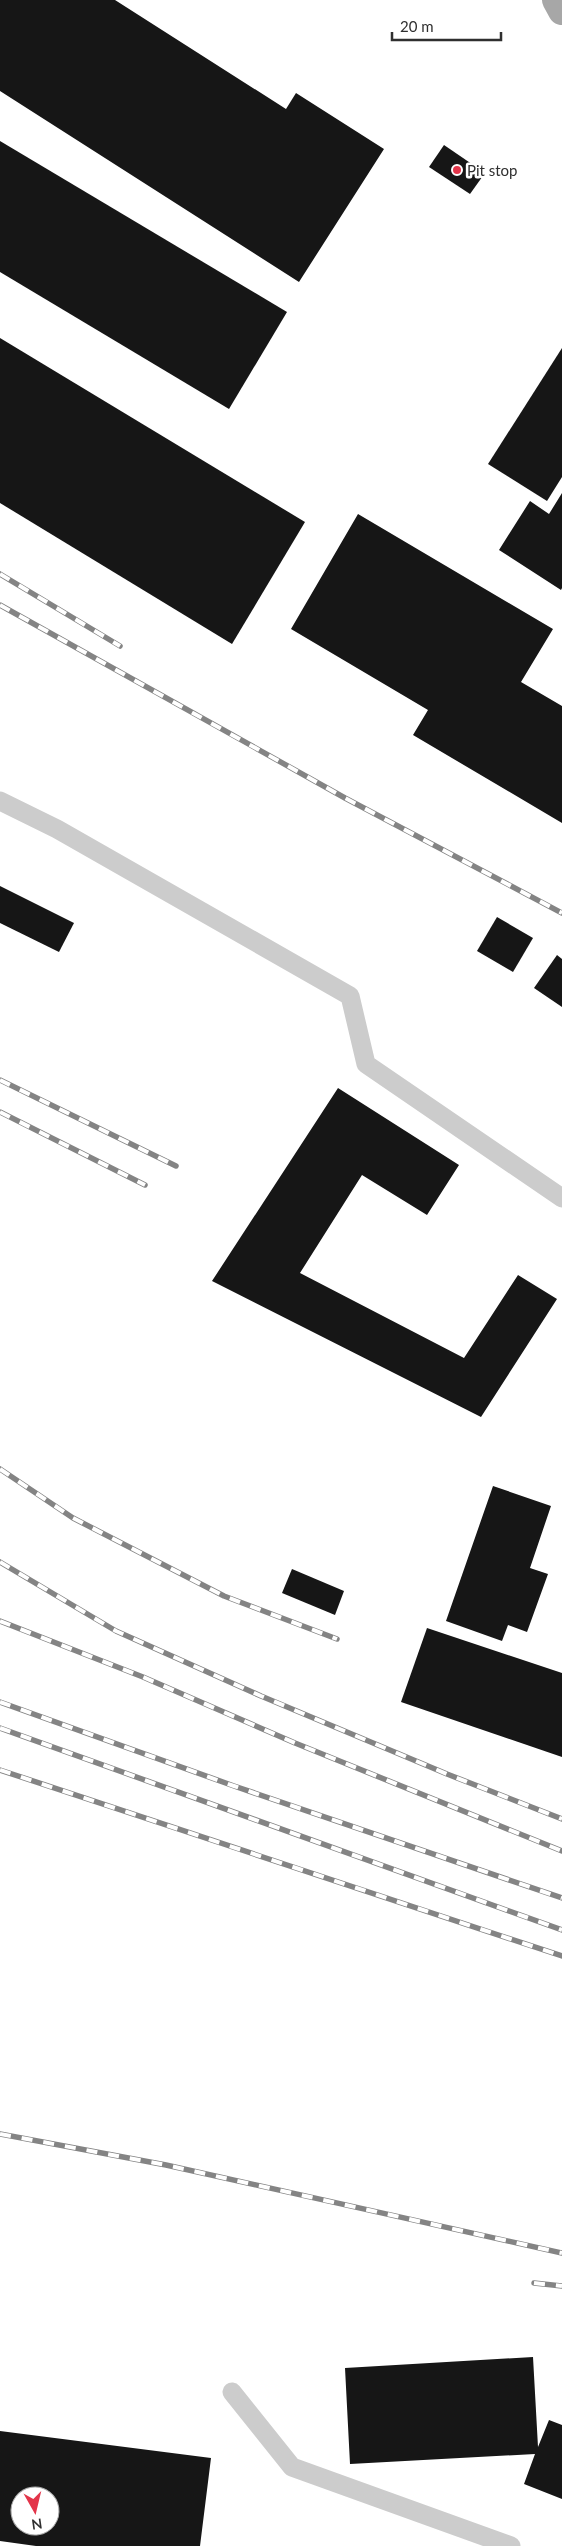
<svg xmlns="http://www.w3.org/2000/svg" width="562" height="2546" font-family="Lato,sans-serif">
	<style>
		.building { fill: #161616; fill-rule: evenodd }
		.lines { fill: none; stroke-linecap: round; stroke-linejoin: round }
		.service { stroke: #ccc; stroke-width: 19 }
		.primary { stroke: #a7a7a7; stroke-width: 28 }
		.rail-casing { stroke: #848484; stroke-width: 5.5 }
		.rail { stroke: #fff; stroke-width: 4; stroke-dasharray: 11; stroke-linecap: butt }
		.poi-dot { fill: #e3354a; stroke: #fff; stroke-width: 2 }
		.labels { text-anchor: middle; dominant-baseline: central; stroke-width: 5; stroke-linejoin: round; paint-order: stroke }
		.poi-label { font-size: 15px; fill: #2f2f2f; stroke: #fff; text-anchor: start }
	</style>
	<rect width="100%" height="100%" fill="#fff"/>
	<g class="building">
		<polygon points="0,0 115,0 286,109 296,93 384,149 299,282 0,91"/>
		<polygon points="0,141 287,312 229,409 0,272"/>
		<polygon points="444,145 485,173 470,194 429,167"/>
		<polygon points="0,338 305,522 232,644 0,503"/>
		<polygon points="562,348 562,477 547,501 488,464"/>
		<polygon points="562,493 562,588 561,590 499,550 530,501 549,514"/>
		<polygon points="358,514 553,629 521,682 562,706 562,823 413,735 428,710 291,629"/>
		<polygon points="0,886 74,923 59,952 0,923"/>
		<polygon points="497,917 533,938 513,972 477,951"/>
		<polygon points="557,955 562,959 562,1007 534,988"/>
		<polygon points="338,1088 459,1165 427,1215 362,1175 300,1273 464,1358 518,1275 557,1299 481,1417 212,1281"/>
		<polygon points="493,1486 551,1506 530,1568 548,1574 527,1632 508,1625 502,1641 446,1621"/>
		<polygon points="292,1569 344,1591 335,1615 282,1593"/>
		<polygon points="427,1628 562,1673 562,1757 401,1702"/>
		<polygon points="533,2357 538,2447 549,2420 562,2425 562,2499 524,2484 535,2454 350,2464 345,2368"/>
		<path d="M0 2431 211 2458 200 2546H36L0 2541ZM20 2496H50V2526H20Z"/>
	</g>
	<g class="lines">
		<g class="service">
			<polyline points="0,801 57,829 350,996 366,1064 562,1198"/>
			<polyline points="232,2392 292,2467 511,2546"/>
		</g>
		<polyline class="primary" points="556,0 562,11"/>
		<g class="rail-casing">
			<g id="rail">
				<polyline points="0,574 120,646"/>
				<polyline points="0,605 345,798 562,913"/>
				<polyline points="0,1080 176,1166"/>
				<polyline points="0,1112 145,1185"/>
				<polyline points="0,1469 73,1518 224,1596 337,1639"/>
				<polyline points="0,1562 116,1631 261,1696 447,1774 562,1819"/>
				<polyline points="0,1621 143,1677 295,1743 562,1851"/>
				<polyline points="0,1702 234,1786 562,1898"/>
				<polyline points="0,1728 562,1930"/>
				<polyline points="0,1770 562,1956"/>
				<polyline points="0,2134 166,2165 562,2253"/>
				<polyline points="534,2283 562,2286"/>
			</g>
		</g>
		<use href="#rail" class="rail"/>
	</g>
	<circle class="poi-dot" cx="457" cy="170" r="5"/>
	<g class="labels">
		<g class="poi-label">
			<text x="467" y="170">Pit stop</text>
		</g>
	</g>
	<g transform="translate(35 2511) rotate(172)"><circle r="24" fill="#ffffff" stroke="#acacac"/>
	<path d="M0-4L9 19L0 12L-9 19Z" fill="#e3354a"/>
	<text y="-8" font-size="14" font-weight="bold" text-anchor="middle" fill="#2f2f2f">N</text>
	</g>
	<path d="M392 32v8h109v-8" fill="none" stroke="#2f2f2f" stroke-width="2.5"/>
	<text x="400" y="32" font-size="15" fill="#2f2f2f" stroke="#ffffff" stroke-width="4" paint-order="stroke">20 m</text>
</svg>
